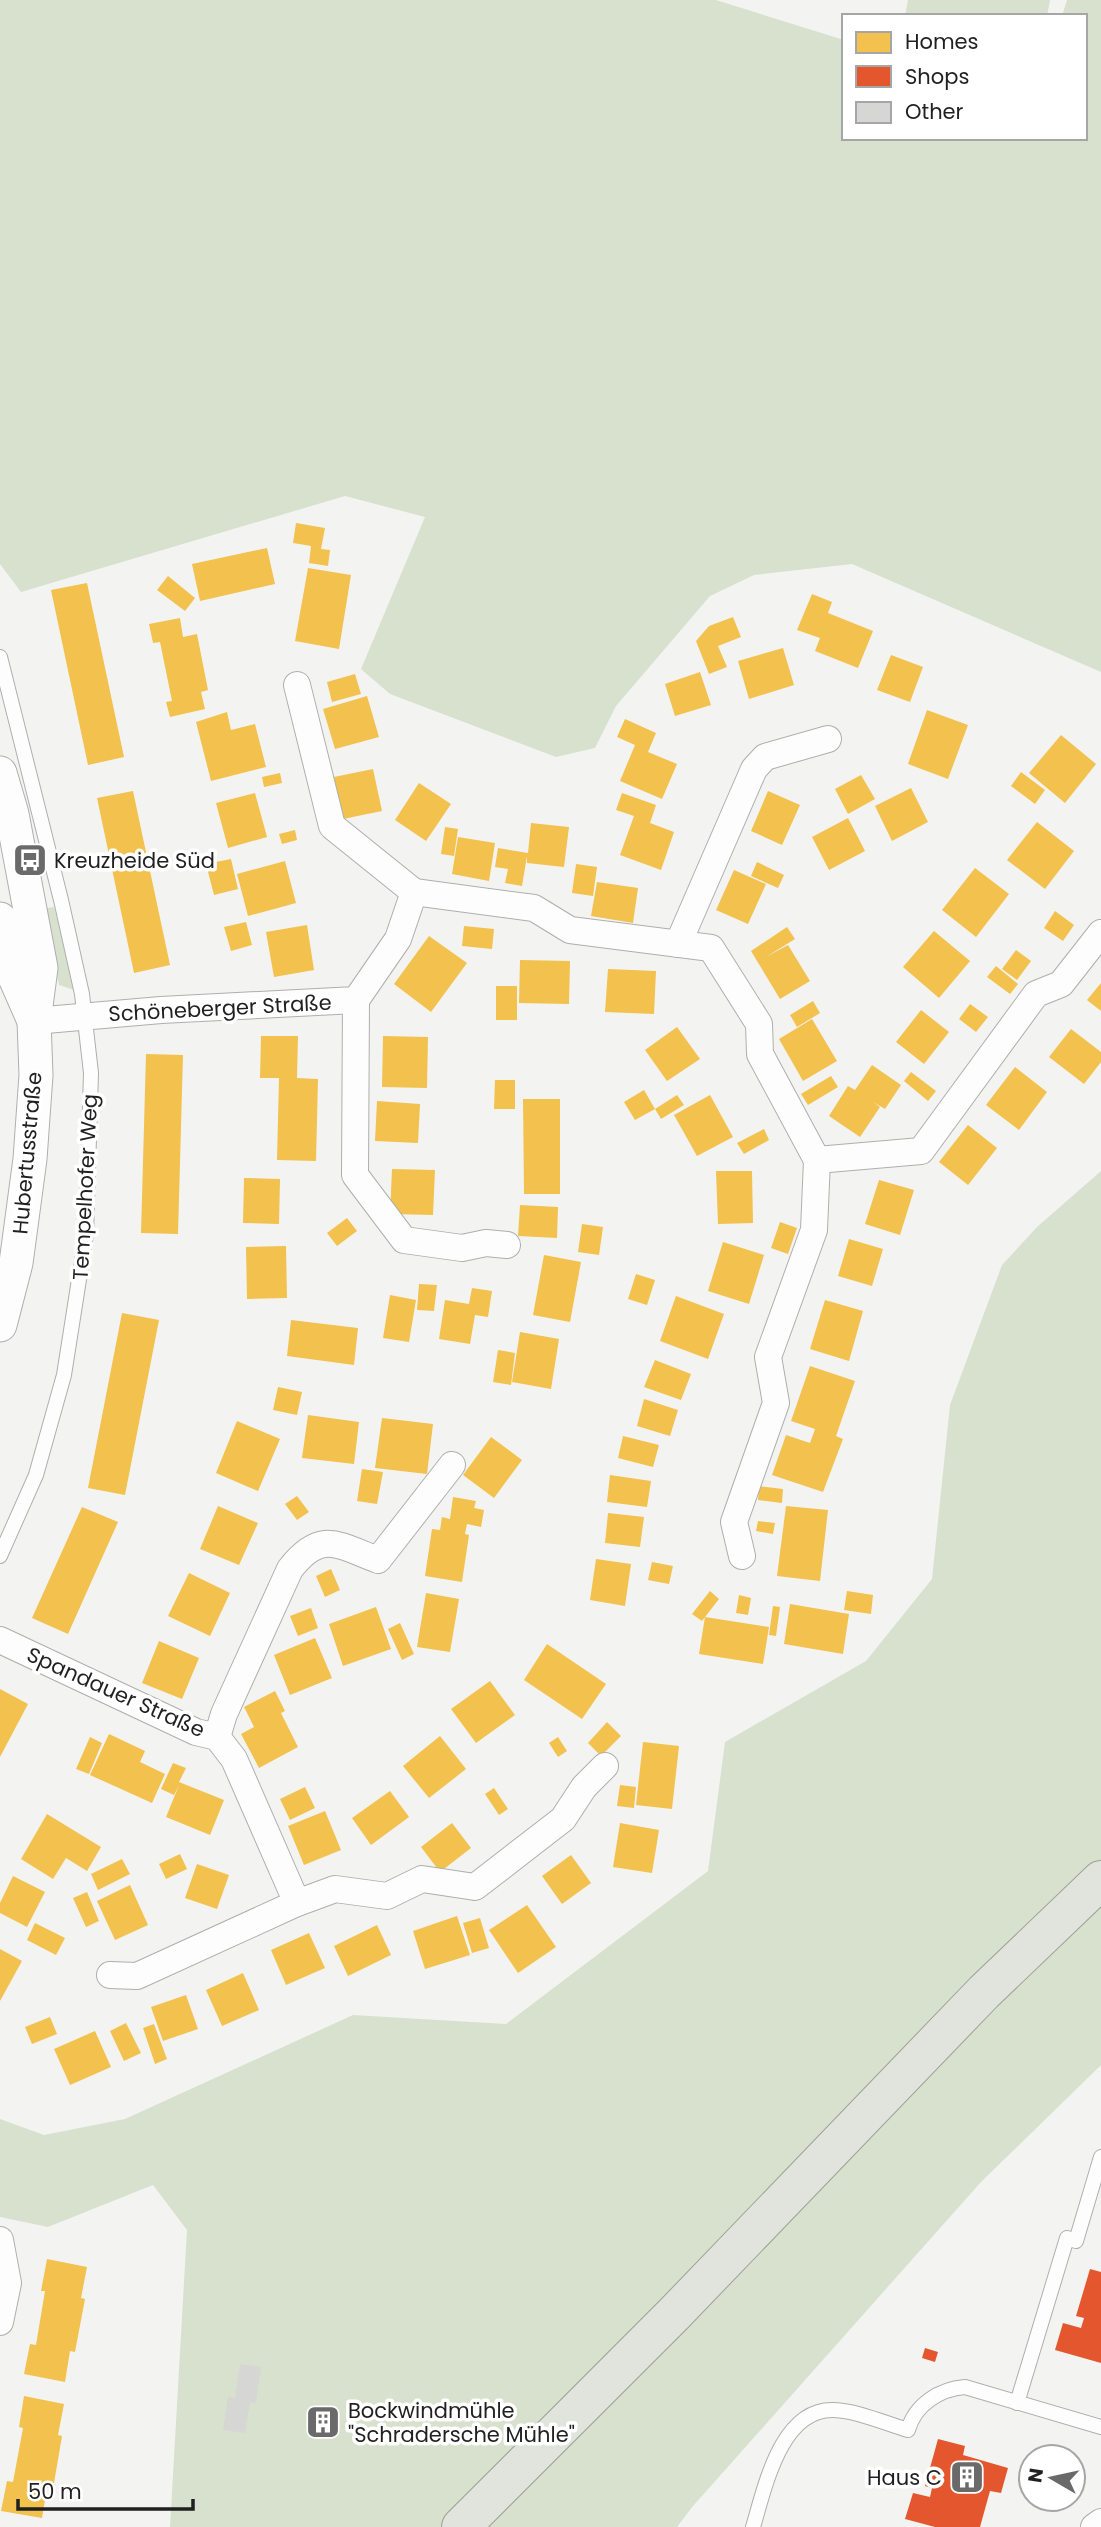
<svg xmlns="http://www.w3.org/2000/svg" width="1101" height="2527" font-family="Poppins,sans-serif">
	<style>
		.green { fill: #d7e1cd }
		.homes { fill: #f2c14e }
		.shops { fill: #e4572e }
		.building { fill: #d6d7d5 }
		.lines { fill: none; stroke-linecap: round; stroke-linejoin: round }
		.service-casing { stroke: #aeafad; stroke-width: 16 }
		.minor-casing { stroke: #aeafad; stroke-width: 28 }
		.tertiary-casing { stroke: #aeafad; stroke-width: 35 }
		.primary-casing { stroke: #9ca294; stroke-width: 40 }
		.service { stroke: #fdfdfd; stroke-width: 14 }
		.minor { stroke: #fdfdfd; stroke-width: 26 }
		.tertiary { stroke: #fdfdfd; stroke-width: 33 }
		.primary { stroke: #e0e4dc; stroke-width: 38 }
		.labels { text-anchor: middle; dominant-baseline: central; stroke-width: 7; stroke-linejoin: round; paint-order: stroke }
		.poi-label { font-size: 21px; fill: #1f201f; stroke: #fff; text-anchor: start }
		.street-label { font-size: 21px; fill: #1f201f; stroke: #fff }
	</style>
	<rect width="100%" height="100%" fill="#f3f4f2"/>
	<g class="green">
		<polygon points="0,0 716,0 844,40 844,138 1085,138 1085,16 1062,16 1067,0 1101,0 1101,672 852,564 754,575 710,596 616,706 595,748 556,757 390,694 361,669 425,517 345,496 21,592 0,564"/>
		<polygon points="908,0 1050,0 1047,16 905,16"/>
		<polygon points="54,907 74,983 74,990 59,985 42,909"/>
		<polygon points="1101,1171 1101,2065 981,2182 693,2506 677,2527 170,2527 187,2230 153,2185 48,2227 0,2217 0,2119 44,2135 125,2119 353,2015 506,2024 708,1871 725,1742 866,1661 932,1579 950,1405 1002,1265 1037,1227"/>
	</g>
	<g class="homes">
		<polygon points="296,523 325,528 321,549 330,550 328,566 309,563 311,546 293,543"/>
		<polygon points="267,548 275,584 200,601 192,564"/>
		<polygon points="308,568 351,575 339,649 295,641"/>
		<polygon points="168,576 195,598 185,611 157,590"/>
		<polygon points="87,583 124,757 88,765 51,590"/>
		<polygon points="812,594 832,602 828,613 873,631 858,668 815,651 820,638 797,630"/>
		<polygon points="733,617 741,637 718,646 727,667 709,674 696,641 709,626"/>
		<polygon points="180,618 183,637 197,634 208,690 201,692 205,709 170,717 166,702 172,701 160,642 153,643 149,624"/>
		<polygon points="783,648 794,685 749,699 738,661"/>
		<polygon points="891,655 923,667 910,702 877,690"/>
		<polygon points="700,672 711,705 675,716 665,684"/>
		<polygon points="355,674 361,694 332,702 327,682"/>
		<polygon points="367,696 379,737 335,749 323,709"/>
		<polygon points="927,710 968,725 948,779 908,764"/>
		<polygon points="227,712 231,730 255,724 266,767 211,781 196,722"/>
		<polygon points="625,719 656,733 648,752 677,764 662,799 620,781 635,745 617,737"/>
		<polygon points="1061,735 1096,764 1065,803 1029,773"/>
		<polygon points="373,769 382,811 343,819 334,777"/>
		<polygon points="1021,772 1045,790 1035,804 1011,786"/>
		<polygon points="280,773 282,783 264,787 262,777"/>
		<polygon points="861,775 875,799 848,814 835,789"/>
		<polygon points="419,783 451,804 426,841 395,820"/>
		<polygon points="911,788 928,822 892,841 875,806"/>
		<polygon points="133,791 170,965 134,973 97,798"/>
		<polygon points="768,791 800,805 782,845 751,831"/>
		<polygon points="255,793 267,837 228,848 216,803"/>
		<polygon points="622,793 656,805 650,823 674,832 661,870 620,855 634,816 616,810"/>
		<polygon points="848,818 865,851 829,870 812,837"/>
		<polygon points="1037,822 1074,851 1045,889 1007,860"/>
		<polygon points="531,823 569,827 564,867 527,863 527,856 522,886 505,883 508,869 495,867 498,848 528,853"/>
		<polygon points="445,827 458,829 454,856 441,854"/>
		<polygon points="295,830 297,840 282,844 279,834"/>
		<polygon points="458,837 495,843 489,881 452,874"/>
		<polygon points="231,859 238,889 214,895 206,864"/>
		<polygon points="285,861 296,903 248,916 237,874"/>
		<polygon points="757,862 784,875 778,888 751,876"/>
		<polygon points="576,864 597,867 593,896 572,893"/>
		<polygon points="975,868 1009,894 976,937 942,910"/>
		<polygon points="734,870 766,884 748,924 716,910"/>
		<polygon points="597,882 638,888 633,923 591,916"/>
		<polygon points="1055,911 1074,925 1063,941 1044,928"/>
		<polygon points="246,922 252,945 231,951 224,927"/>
		<polygon points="307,925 314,970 274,977 266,932"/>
		<polygon points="464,926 494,929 492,949 462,946"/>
		<polygon points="787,927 795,939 766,957 788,945 810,981 780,999 751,951"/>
		<polygon points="934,931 970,961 939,998 903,967"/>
		<polygon points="429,936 467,963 431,1012 394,984"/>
		<polygon points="1016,950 1031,961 1017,980 1002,969"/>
		<polygon points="520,960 570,961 569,1004 519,1003"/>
		<polygon points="996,966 1018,984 1010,994 987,977"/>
		<polygon points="608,969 656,971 654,1014 605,1012"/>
		<polygon points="1101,983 1101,1011 1087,1000"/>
		<rect x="496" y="986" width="21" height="34"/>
		<polygon points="813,1001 820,1013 797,1027 790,1015"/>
		<polygon points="970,1004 988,1017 976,1032 959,1019"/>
		<polygon points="921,1010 949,1032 924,1064 896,1042"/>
		<polygon points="812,1019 837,1061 803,1081 779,1039"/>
		<polygon points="677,1027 700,1059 667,1081 645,1050"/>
		<polygon points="1071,1029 1101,1052 1101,1062 1084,1084 1049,1057"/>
		<polygon points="261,1036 298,1036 297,1078 318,1079 316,1161 277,1160 279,1078 260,1078"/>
		<polygon points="383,1036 428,1037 427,1088 382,1087"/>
		<polygon points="146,1054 183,1055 178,1234 141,1233"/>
		<polygon points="872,1065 901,1085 885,1109 873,1102 880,1107 860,1137 829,1116 848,1086 855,1090"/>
		<polygon points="1015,1067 1047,1092 1019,1130 986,1105"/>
		<polygon points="911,1072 936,1091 928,1101 904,1081"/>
		<polygon points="831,1076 838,1087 808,1105 801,1094"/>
		<polygon points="495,1080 515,1080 515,1109 494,1109"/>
		<polygon points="644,1090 655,1109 635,1120 624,1102"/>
		<polygon points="677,1095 684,1105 661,1119 655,1109"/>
		<polygon points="710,1095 733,1137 697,1156 674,1115"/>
		<polygon points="523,1099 560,1099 560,1194 524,1194"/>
		<polygon points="377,1101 420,1104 418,1143 375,1141"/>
		<polygon points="968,1125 997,1148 968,1185 939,1162"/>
		<polygon points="764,1129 769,1140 744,1154 737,1143"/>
		<polygon points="392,1169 435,1170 433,1215 390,1214"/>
		<polygon points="716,1171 752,1171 753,1223 718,1224"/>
		<polygon points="244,1178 280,1179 279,1224 243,1223"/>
		<polygon points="879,1180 914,1190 900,1235 865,1224"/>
		<polygon points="520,1205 558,1207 557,1238 518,1236"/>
		<polygon points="347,1218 357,1231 337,1246 327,1233"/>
		<polygon points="780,1222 797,1228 788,1254 771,1248"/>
		<polygon points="582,1224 603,1227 599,1255 578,1252"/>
		<polygon points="849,1239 883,1249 872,1286 838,1276"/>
		<polygon points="723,1242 764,1255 749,1304 708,1291"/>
		<polygon points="286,1246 287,1298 247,1299 246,1247"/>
		<polygon points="544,1255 581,1262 570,1322 533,1315"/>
		<polygon points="636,1274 655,1280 647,1305 628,1299"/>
		<polygon points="419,1284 437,1285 434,1311 417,1310"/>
		<polygon points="472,1288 492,1291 488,1317 475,1315 470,1344 439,1339 445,1300 469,1304"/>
		<polygon points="390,1295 416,1300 409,1342 383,1338"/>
		<polygon points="676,1296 724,1314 708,1359 660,1341"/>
		<polygon points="825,1300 863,1311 849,1361 810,1349"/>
		<polygon points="122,1313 159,1320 125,1495 88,1488"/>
		<polygon points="291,1320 358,1328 354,1365 287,1356"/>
		<polygon points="520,1332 559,1339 551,1389 512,1382"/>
		<polygon points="498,1350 515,1353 511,1385 493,1382"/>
		<polygon points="655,1360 691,1374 681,1400 644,1387"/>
		<polygon points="810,1366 855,1381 836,1436 843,1439 823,1492 772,1475 786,1435 810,1443 815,1429 791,1421"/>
		<polygon points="278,1387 302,1392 297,1415 273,1410"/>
		<polygon points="644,1399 678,1410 670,1436 637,1426"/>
		<polygon points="308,1415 359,1422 354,1464 302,1458"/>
		<polygon points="382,1418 433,1424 427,1474 375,1468"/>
		<polygon points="237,1421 280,1439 258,1491 216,1473"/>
		<polygon points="623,1436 659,1445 653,1467 618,1458"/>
		<polygon points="491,1437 522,1460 494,1498 463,1475"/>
		<polygon points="362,1469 383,1472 377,1504 357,1501"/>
		<polygon points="610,1475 651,1481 647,1507 607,1502"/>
		<polygon points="759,1486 783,1489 782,1503 758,1500"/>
		<polygon points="297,1496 309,1512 297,1520 285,1504"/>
		<polygon points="453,1497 476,1501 474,1508 484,1510 481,1527 467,1524 465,1534 469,1535 462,1582 425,1576 432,1529 440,1530 442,1517 450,1519"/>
		<polygon points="218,1506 258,1523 239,1565 200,1549"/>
		<polygon points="786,1506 828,1510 820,1581 777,1576"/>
		<polygon points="82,1507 118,1522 68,1634 32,1618"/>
		<polygon points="608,1513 644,1517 640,1547 605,1543"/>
		<polygon points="758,1521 775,1523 773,1534 756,1531"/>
		<polygon points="596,1559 631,1564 625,1606 590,1600"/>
		<polygon points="652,1562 673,1566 669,1584 648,1580"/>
		<polygon points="331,1569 340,1590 325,1597 316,1576"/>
		<polygon points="189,1573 230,1593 210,1636 168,1616"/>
		<polygon points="710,1591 719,1599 702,1621 692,1614"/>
		<polygon points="847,1591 873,1595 871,1614 844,1610"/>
		<polygon points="426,1593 459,1599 450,1652 417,1647"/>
		<polygon points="739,1595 751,1598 748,1615 736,1613"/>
		<polygon points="790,1604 849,1614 843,1654 784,1644"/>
		<polygon points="773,1606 780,1607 776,1636 769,1635"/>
		<polygon points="376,1607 391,1649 343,1666 329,1624"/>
		<polygon points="311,1608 318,1628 298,1636 290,1616"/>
		<polygon points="705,1617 769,1627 763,1664 699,1654"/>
		<polygon points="400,1623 414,1654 402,1660 388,1629"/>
		<polygon points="315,1638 332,1678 290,1695 274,1655"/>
		<polygon points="159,1641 199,1658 182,1699 142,1683"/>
		<polygon points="547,1644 606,1684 582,1719 524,1680"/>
		<polygon points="490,1681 515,1715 476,1743 451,1709"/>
		<polygon points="0,1689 28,1704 0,1757"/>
		<polygon points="275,1691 285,1711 281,1713 298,1747 259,1768 241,1734 254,1727 244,1707"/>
		<polygon points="607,1722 621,1736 601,1756 588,1743"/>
		<polygon points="109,1734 145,1751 140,1762 165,1774 152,1803 90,1775"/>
		<polygon points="440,1736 466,1769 429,1798 403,1766"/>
		<polygon points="90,1737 102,1743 89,1774 76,1769"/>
		<polygon points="558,1737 567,1751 558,1757 549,1743"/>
		<polygon points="643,1742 679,1746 672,1809 636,1805"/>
		<polygon points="173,1763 186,1768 179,1782 224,1800 210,1835 166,1817 179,1785 174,1795 161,1789"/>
		<polygon points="620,1785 636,1787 634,1808 617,1806"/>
		<polygon points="305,1787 315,1808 290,1820 280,1799"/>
		<polygon points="494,1788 508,1809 499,1815 485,1794"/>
		<polygon points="390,1791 409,1817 371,1845 352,1818"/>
		<polygon points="325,1811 341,1850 304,1865 288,1826"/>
		<polygon points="47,1814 101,1847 87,1871 66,1858 53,1879 21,1859"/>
		<polygon points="452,1823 471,1848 440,1872 421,1847"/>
		<polygon points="620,1823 659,1830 652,1873 613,1867"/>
		<polygon points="180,1854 187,1869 166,1879 159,1864"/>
		<polygon points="571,1855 591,1883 562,1904 542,1876"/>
		<polygon points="122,1859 130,1874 98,1890 91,1874"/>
		<polygon points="197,1864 229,1875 217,1909 185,1898"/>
		<polygon points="13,1876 45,1892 27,1927 0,1913 0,1903"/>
		<polygon points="130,1885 148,1925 115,1940 97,1901"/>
		<polygon points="87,1892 99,1921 86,1927 73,1898"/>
		<polygon points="527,1905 556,1947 518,1973 489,1930"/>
		<polygon points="457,1916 470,1955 425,1969 413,1931"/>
		<polygon points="480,1918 489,1948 472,1953 463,1923"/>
		<polygon points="35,1923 65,1938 56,1955 27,1940"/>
		<polygon points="377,1925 391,1955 348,1976 334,1946"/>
		<polygon points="309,1933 325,1968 286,1985 271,1950"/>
		<polygon points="0,1949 22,1961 0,2001"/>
		<polygon points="243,1973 259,2010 222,2026 206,1990"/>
		<polygon points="186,1995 198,2029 163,2041 151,2007"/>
		<polygon points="50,2017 57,2034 32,2044 25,2027"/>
		<polygon points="126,2023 141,2053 124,2061 110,2031"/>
		<polygon points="154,2024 167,2059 155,2064 143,2028"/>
		<polygon points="95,2031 111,2067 70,2085 54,2049"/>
		<polygon points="47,2259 87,2267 81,2298 85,2299 75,2352 70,2351 65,2382 24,2374 30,2344 36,2345 45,2291 41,2291"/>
		<polygon points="24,2396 64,2404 58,2435 62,2436 53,2489 47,2488 42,2518 1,2511 7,2481 13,2482 23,2428 19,2427"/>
	</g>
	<g class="shops">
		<polygon points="1090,2269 1101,2272 1101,2363 1055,2350 1063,2323 1081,2328 1084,2318 1076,2316"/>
		<polygon points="925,2348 938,2352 935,2362 922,2358"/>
		<polygon points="938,2439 965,2446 963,2455 1008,2468 1001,2493 990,2491 980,2527 935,2527 905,2519 913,2493 930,2497 932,2488 925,2486"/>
	</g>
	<g class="building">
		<polygon points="240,2364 261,2367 256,2403 250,2402 245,2433 223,2430 228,2397 235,2398"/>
		<polygon points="328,2413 329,2431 318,2432 316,2414"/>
	</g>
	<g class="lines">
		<g class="service-casing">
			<g id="service">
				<polyline points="0,657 61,900 82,994 91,1073 86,1235 64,1375 36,1475 0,1556"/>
				<polyline points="1017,2403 1067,2238 1076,2241 1101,2157"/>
				<path d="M753 2527C765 2487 781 2408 834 2410 858 2411 884 2423 908 2430 915 2405 939 2389 965 2387L1101 2427"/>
			</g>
		</g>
		<g class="minor-casing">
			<g id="minor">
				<polyline points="297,685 332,826 414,892"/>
				<polyline points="414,892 534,908 570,930 711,948 759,1024 760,1054 817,1160"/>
				<polyline points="678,944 754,769 765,757 828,739"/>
				<polyline points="356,1000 355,1175 404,1240 462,1248 486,1243 507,1245"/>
				<polyline points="34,1021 161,1010 356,1000 398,939 414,892"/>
				<polyline points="817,1160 921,1151 1036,994 1061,984 1101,933"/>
				<polyline points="742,1556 734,1522 776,1403 768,1357 814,1230 817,1160"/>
				<polyline points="0,1640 196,1732 217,1737 234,1759 297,1903"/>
				<path d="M217 1737 224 1714 290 1569C321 1529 338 1545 378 1560L452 1465"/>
				<polyline points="110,1975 137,1976 297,1903 335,1889 387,1896 422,1879 475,1887 563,1819 584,1787 605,1766"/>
				<polyline points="0,2240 8,2283 0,2322"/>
				<polyline points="1094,2527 1101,2522"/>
			</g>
		</g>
		<g class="tertiary-casing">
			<g id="tertiary">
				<polyline points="0,773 12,814 41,968 34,1021 36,1075 30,1159 16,1263 0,1325"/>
				<polyline points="0,919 13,973 34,1021"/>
			</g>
		</g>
		<g class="primary-casing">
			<polyline id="primary" points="461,2527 674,2314 984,1992 1101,1880"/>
		</g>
		<use href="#service" class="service"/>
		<use href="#minor" class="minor"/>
		<use href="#tertiary" class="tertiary"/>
		<use href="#primary" class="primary"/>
	</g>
	<defs>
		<g id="bus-square" transform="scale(1.75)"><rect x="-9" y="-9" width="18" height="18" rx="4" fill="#696a69" stroke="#fff"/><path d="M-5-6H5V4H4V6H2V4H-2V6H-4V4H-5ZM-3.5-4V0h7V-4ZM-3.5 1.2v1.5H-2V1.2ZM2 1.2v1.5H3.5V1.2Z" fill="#fff"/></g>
		<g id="building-square" transform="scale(1.75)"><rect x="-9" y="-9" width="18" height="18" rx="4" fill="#696a69" stroke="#fff"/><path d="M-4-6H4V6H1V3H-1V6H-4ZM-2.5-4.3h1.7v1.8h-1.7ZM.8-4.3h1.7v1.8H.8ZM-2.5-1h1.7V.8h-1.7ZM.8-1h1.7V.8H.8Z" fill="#fff"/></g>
	</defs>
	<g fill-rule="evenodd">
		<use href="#bus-square" x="30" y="860"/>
		<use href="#building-square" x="323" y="2422"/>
		<use href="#building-square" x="967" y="2477"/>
	</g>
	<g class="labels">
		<g class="poi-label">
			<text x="54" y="860">Kreuzheide Süd</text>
			<text x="348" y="2410">Bockwindmühle<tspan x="348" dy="24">"Schradersche Mühle"</tspan></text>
			<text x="942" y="2477" text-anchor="end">Haus C</text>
		</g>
		<g class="street-label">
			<text transform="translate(220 1008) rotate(-3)">Schöneberger Straße</text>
			<text transform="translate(27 1153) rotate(-85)">Hubertusstraße</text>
			<text transform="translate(85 1187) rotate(-87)">Tempelhofer Weg</text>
			<text transform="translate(116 1692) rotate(24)">Spandauer Straße</text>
		</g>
	</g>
	<rect x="842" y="14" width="245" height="126" fill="#ffffff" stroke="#a5a6a5" stroke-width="2"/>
	<rect x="856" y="32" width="35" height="21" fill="#f2c14e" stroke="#a5a6a5" stroke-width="2"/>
	<text x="905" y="49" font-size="21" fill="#1f201f">Homes</text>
	<rect x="856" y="66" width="35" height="21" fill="#e4572e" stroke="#a5a6a5" stroke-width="2"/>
	<text x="905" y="84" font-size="21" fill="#1f201f">Shops</text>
	<rect x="856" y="102" width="35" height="21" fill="#d6d7d5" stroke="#a5a6a5" stroke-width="2"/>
	<text x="905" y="119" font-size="21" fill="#1f201f">Other</text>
	<g transform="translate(1052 2478) rotate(279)"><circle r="33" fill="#ffffff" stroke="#a5a6a5" stroke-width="2"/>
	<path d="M0-5L12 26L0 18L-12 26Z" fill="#696a69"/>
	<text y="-10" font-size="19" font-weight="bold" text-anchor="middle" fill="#1f201f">N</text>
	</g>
	<path d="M18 2499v10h175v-10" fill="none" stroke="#1f201f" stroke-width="3.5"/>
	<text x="28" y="2499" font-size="21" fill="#1f201f" stroke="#ffffff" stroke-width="5" paint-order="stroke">50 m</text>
</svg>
